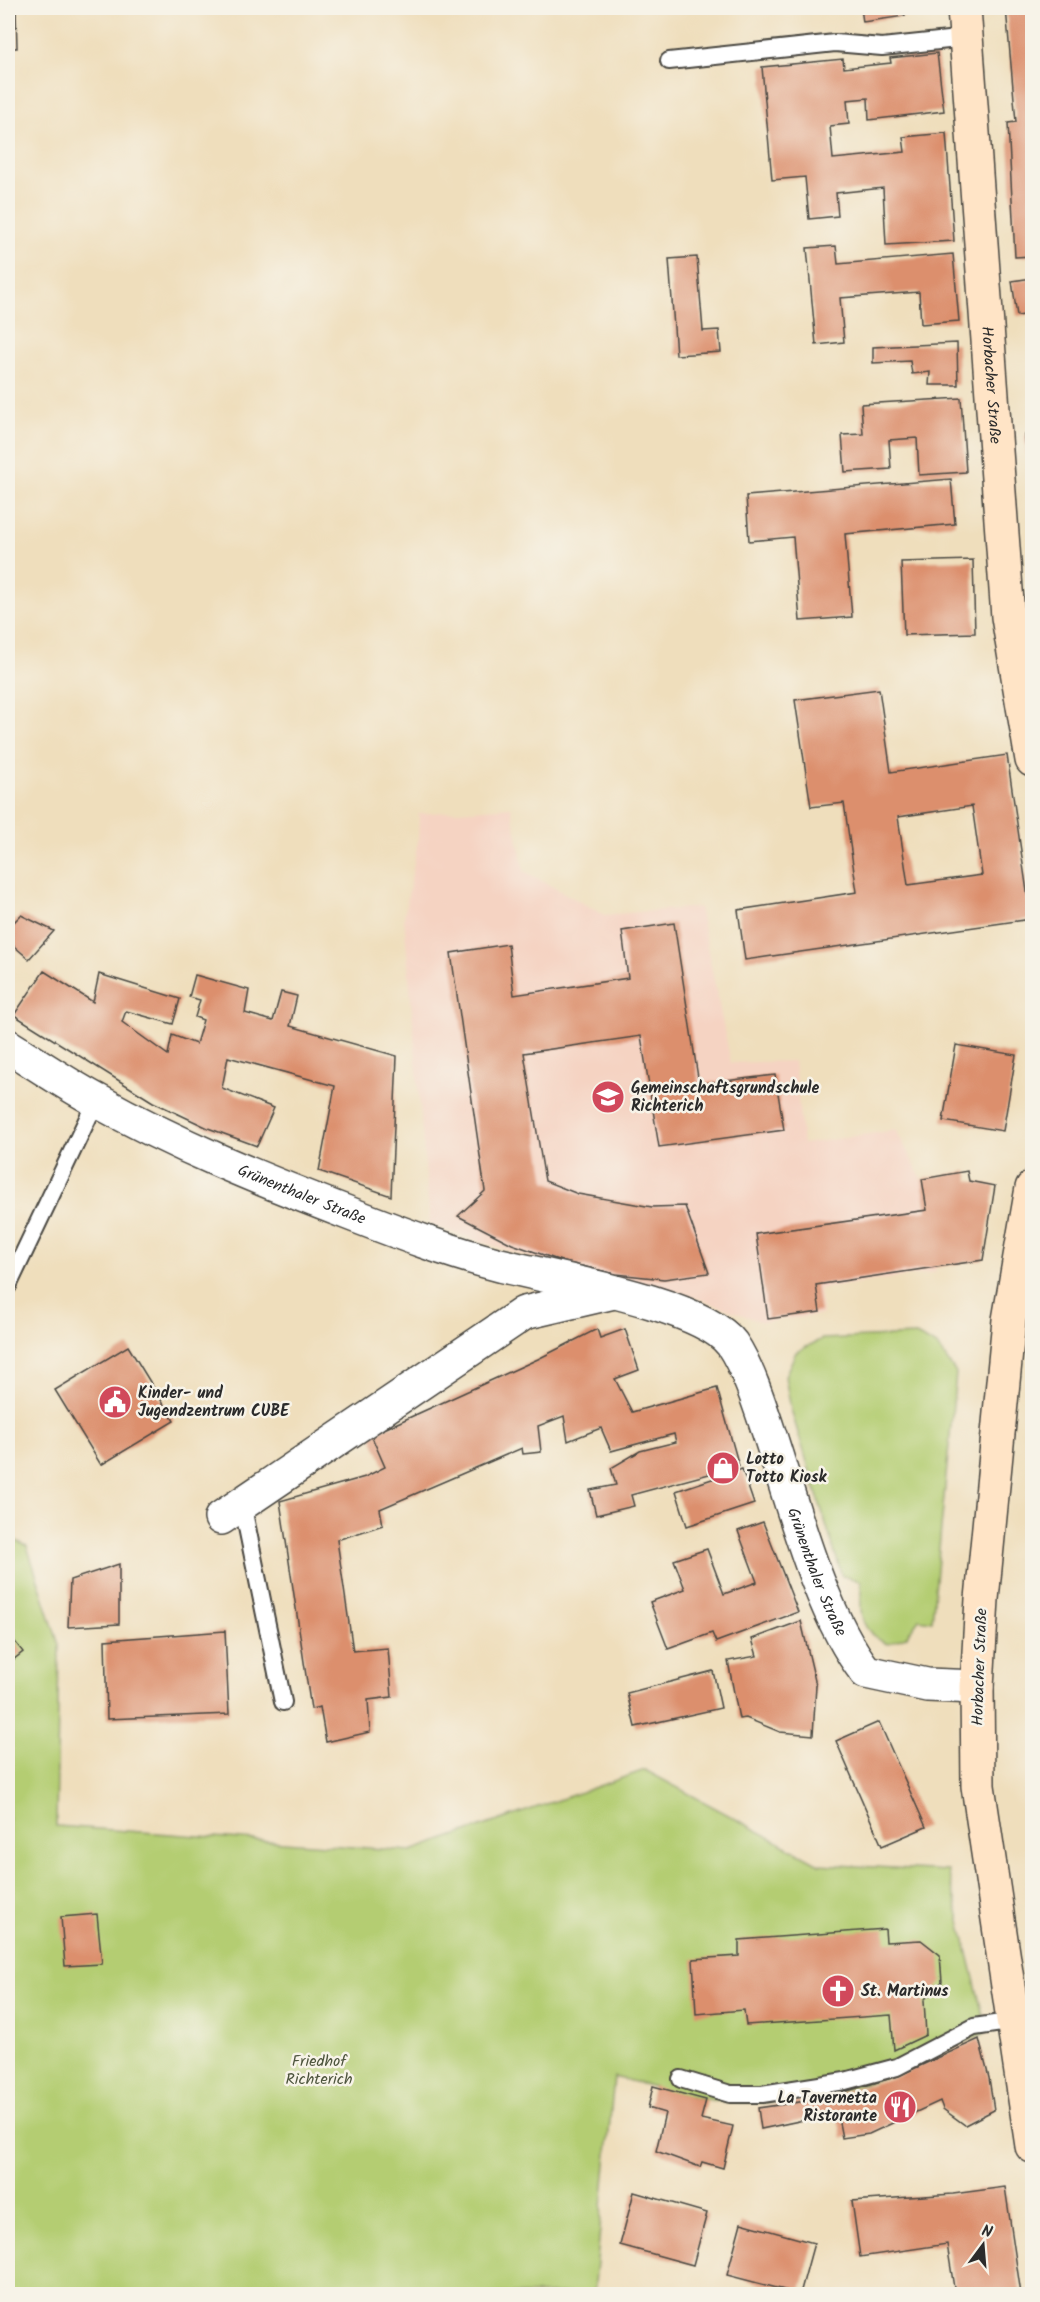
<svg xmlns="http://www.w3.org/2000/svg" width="1040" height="2302" font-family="Kalam,sans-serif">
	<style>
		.built { fill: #f5d3c2 }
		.green { fill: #b4cd72; stroke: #707c4e; stroke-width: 1.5 }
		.building { fill: #dc8f6d; fill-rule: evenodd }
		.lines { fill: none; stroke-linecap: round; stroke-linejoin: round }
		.service-casing { stroke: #484641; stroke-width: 20 }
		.minor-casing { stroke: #484641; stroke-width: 36 }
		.secondary-casing { stroke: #484641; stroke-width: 36 }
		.service { stroke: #fff; stroke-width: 16 }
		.minor { stroke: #fff; stroke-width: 33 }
		.secondary { stroke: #ffe4c6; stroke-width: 33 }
		.labels { text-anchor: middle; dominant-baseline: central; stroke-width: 5; stroke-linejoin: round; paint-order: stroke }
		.street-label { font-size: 16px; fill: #2b2b2b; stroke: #f7f3e8 }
		.poi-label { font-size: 16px; font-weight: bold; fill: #2b2b2b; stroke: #f7f3e8; text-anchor: start }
		.park-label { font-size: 16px; fill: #4d543d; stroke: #f7f3e8 }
	</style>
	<rect width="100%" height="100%" fill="#f7f3e8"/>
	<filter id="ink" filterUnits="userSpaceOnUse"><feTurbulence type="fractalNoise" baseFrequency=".0167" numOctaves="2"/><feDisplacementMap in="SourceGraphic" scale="12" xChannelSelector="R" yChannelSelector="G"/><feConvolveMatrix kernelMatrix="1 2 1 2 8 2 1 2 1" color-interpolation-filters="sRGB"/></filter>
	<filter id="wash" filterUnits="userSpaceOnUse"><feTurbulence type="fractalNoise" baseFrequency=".008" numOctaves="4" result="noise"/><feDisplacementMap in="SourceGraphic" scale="24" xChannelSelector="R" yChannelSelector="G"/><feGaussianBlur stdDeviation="1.35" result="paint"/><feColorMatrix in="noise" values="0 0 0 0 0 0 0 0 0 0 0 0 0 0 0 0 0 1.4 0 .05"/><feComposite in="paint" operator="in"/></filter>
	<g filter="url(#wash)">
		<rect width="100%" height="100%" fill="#efdebc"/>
		<polygon class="built" points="511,807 524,871 604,915 699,907 731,1063 794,1061 803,1144 896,1130 922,1179 936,1272 819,1289 822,1315 762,1322 685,1294 570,1271 430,1225 404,917 418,841 419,814"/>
		<g class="green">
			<path d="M916 1335 937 1346 956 1373 932 1621 919 1619 906 1637 887 1644C856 1629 861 1612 861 1581L842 1576 791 1410 785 1376 796 1352 822 1339Z"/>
			<path d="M8 1537 27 1546 59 1645 56 1826 411 1851 645 1770 819 1864 948 1871 987 2032C903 2071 825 2108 730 2102 695 2100 649 2085 614 2077L594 2294H8Z"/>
		</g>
		<g id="blocks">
			<g class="building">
				<polygon points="8,8 16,8 17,48 8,48"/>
				<polygon points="861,8 903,8 905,16 863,22"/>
				<polygon points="1006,8 1032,8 1032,256 1015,257 1008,123 1016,122"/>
				<polygon points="937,53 944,111 869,120 868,98 847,100 849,124 830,126 833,159 905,152 903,137 946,133 954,241 886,245 883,188 836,193 838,216 809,219 805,177 772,180 762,67 843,59 844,68 891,63 890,58"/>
				<polygon points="8,150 10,150 12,227 8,227"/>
				<polygon points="836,246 838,264 953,254 959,321 921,324 919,292 840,298 844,342 816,345 807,248"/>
				<polygon points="697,257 703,331 719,330 721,352 676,355 669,259"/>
				<polygon points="1032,278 1032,314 1017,316 1012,281"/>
				<polygon points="957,343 958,385 929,385 930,372 912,374 910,361 873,363 873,347"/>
				<polygon points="961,398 966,472 919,475 917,438 889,440 891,469 845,472 842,435 863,434 861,404"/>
				<polygon points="1032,434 1032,477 1028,477 1025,435"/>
				<polygon points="951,479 955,524 845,534 852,617 800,621 793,537 749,541 746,496"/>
				<polygon points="973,560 975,633 904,635 901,562"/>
				<path d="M879 689 891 772 1007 755 1031 919 745 960 738 910 857 892 844 803 811 807 795 700ZM972 806 982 875 908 885 898 817Z"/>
				<polygon points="21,915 54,931 29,959 8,941 8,928"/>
				<polygon points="674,923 699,1084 775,1075 784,1130 659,1147 641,1036 524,1053 545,1181 578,1194 652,1207 685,1206 709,1273 664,1279 616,1274 564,1262 512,1244 458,1216 485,1191 451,953 508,944 514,995 628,978 622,931"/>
				<polygon points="44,971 93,1002 99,974 180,999 173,1024 126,1011 122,1022 168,1055 172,1035 196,1044 203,1020 195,1017 200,1000 189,997 195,975 249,990 245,1013 273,1021 281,992 297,996 290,1026 397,1056 391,1196 319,1171 335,1086 228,1057 222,1088 274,1108 257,1146 208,1128 153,1102 14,1015"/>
				<polygon points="956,1045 1016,1055 1003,1131 943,1121"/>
				<polygon points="967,1171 969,1181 995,1186 983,1260 816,1285 820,1312 768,1319 756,1234 927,1210 922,1179"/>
				<polygon points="597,1329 600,1338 625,1329 639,1370 615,1379 632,1412 717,1388 739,1466 631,1495 634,1506 596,1515 590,1490 616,1485 611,1468 640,1451 676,1442 674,1434 611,1451 601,1428 568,1441 564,1416 538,1426 541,1452 523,1454 522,1448 380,1509 383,1525 337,1540 353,1651 388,1648 392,1697 368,1700 370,1732 326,1742 320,1707 311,1709 280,1501 365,1477 385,1467 371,1435 538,1359"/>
				<polygon points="128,1346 174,1421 101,1465 55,1390"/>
				<polygon points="742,1469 754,1504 687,1526 676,1491"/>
				<polygon points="763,1522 798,1612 716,1642 712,1633 668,1649 650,1602 685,1589 674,1560 707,1549 724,1594 757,1582 738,1531"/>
				<polygon points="119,1564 119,1624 68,1627 70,1580"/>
				<polygon points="801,1621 816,1685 813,1735 780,1732 746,1718 739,1719 728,1661 757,1656 752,1639"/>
				<polygon points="225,1631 229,1714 107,1719 105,1640"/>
				<polygon points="12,1638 23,1652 9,1663 8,1641"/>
				<polygon points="713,1671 721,1708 635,1727 627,1693"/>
				<polygon points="879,1722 926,1827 882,1846 836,1741"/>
				<polygon points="97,1914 102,1964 65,1966 61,1917"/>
				<polygon points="885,1929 886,1942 921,1940 940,1955 942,1982 924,2000 926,2035 894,2050 891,2015 746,2025 744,2010 696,2014 693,1959 739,1956 739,1940"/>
				<polygon points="979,2039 989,2078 994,2110 965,2125 943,2109 940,2101 869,2134 842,2138 837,2113 761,2129 758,2108 834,2097 834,2095 898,2076"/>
				<polygon points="653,2086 706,2100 701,2119 733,2126 723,2168 702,2162 700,2167 656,2151 665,2113 648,2108"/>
				<polygon points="1005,2187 1021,2294 955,2294 947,2244 860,2257 852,2201 953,2194"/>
				<polygon points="634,2192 707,2213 693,2265 620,2245"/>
				<polygon points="741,2223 814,2243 800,2294 727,2275"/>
			</g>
		</g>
	</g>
	<g filter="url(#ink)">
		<use href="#blocks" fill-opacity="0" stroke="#484641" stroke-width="1.5"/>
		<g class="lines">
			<g class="service-casing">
				<g id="service">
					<polyline points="669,61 835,43 882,47 967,38"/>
					<polyline points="8,1286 96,1101"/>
					<polyline points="242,1503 283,1702"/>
					<polyline points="681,2079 730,2094 762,2094 845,2081 897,2067 974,2027 1015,2021"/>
				</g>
			</g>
			<g class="minor-casing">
				<g id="minor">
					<path id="s1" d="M8 1046C37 1064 66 1084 96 1100 176 1145 262 1180 348 1213 397 1232 449 1252 500 1265 550 1278 702 1303 732 1344 748 1367 762 1412 771 1439 794 1510 821 1615 866 1672L927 1685 977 1687"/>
					<polyline points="221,1518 524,1313 610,1293"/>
				</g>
			</g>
			<g class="secondary-casing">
				<g id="secondary">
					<path id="s2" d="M964 8 1008 617 1032 760"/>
					<polyline points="1032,1188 1009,1320 982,1599 977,1687 978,1786 1032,2146"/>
				</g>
			</g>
			<use href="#service" class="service"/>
			<use href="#minor" class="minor"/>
			<use href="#secondary" class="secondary"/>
		</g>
	</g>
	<defs>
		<g id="school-disc" transform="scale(1.725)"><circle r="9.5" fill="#d1495b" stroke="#f7f3e8"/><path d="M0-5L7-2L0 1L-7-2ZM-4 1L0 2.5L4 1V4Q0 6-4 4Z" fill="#fff"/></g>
		<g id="civic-disc" transform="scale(1.725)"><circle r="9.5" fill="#d1495b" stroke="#f7f3e8"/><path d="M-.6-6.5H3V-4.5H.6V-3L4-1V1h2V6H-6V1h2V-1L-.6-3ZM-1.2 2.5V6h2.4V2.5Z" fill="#fff"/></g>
		<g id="shop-disc" transform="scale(1.725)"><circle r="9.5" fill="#d1495b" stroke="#f7f3e8"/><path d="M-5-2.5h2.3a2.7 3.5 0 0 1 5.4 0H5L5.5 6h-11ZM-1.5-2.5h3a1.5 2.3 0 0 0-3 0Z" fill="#fff"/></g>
		<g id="church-disc" transform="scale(1.725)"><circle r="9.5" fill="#d1495b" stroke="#f7f3e8"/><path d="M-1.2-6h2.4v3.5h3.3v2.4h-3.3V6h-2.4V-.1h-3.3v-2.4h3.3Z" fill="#fff"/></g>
		<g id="restaurant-disc" transform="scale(1.725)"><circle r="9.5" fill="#d1495b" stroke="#f7f3e8"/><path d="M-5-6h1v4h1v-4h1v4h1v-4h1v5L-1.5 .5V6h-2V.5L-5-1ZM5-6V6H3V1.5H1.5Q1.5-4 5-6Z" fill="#fff"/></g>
	</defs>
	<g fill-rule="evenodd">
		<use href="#school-disc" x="608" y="1097"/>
		<use href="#civic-disc" x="115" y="1402"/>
		<use href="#shop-disc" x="723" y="1468"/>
		<use href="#church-disc" x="838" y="1991"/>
		<use href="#restaurant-disc" x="900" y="2107"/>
	</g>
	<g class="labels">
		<g class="street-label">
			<text stroke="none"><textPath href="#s2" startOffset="378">Horbacher Straße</textPath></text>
			<text stroke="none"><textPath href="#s1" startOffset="330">Grünenthaler Straße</textPath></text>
			<text stroke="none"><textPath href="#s1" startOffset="1032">Grünenthaler Straße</textPath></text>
			<text transform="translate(980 1667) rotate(-88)">Horbacher Straße</text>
		</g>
		<g class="poi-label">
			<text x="631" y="1088">Gemeinschaftsgrundschule<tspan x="631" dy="18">Richterich</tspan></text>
			<text x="138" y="1393">Kinder- und<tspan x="138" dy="18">Jugendzentrum CUBE</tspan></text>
			<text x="746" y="1459">Lotto<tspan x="746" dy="18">Totto Kiosk</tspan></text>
			<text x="861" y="1991">St. Martinus</text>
			<text x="877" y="2098" text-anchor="end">La Tavernetta<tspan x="877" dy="18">Ristorante</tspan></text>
		</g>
		<g class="park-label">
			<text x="319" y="2061">Friedhof<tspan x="319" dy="18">Richterich</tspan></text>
		</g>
	</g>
	<rect width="1040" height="2302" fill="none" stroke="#f7f3e8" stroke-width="30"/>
	<g transform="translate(983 2245) rotate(16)" stroke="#f7f3e8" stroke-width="4.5" paint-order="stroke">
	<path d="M0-4.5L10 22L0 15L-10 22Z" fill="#2b2b2b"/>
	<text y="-9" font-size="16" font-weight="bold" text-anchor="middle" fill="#2b2b2b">N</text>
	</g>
</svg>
